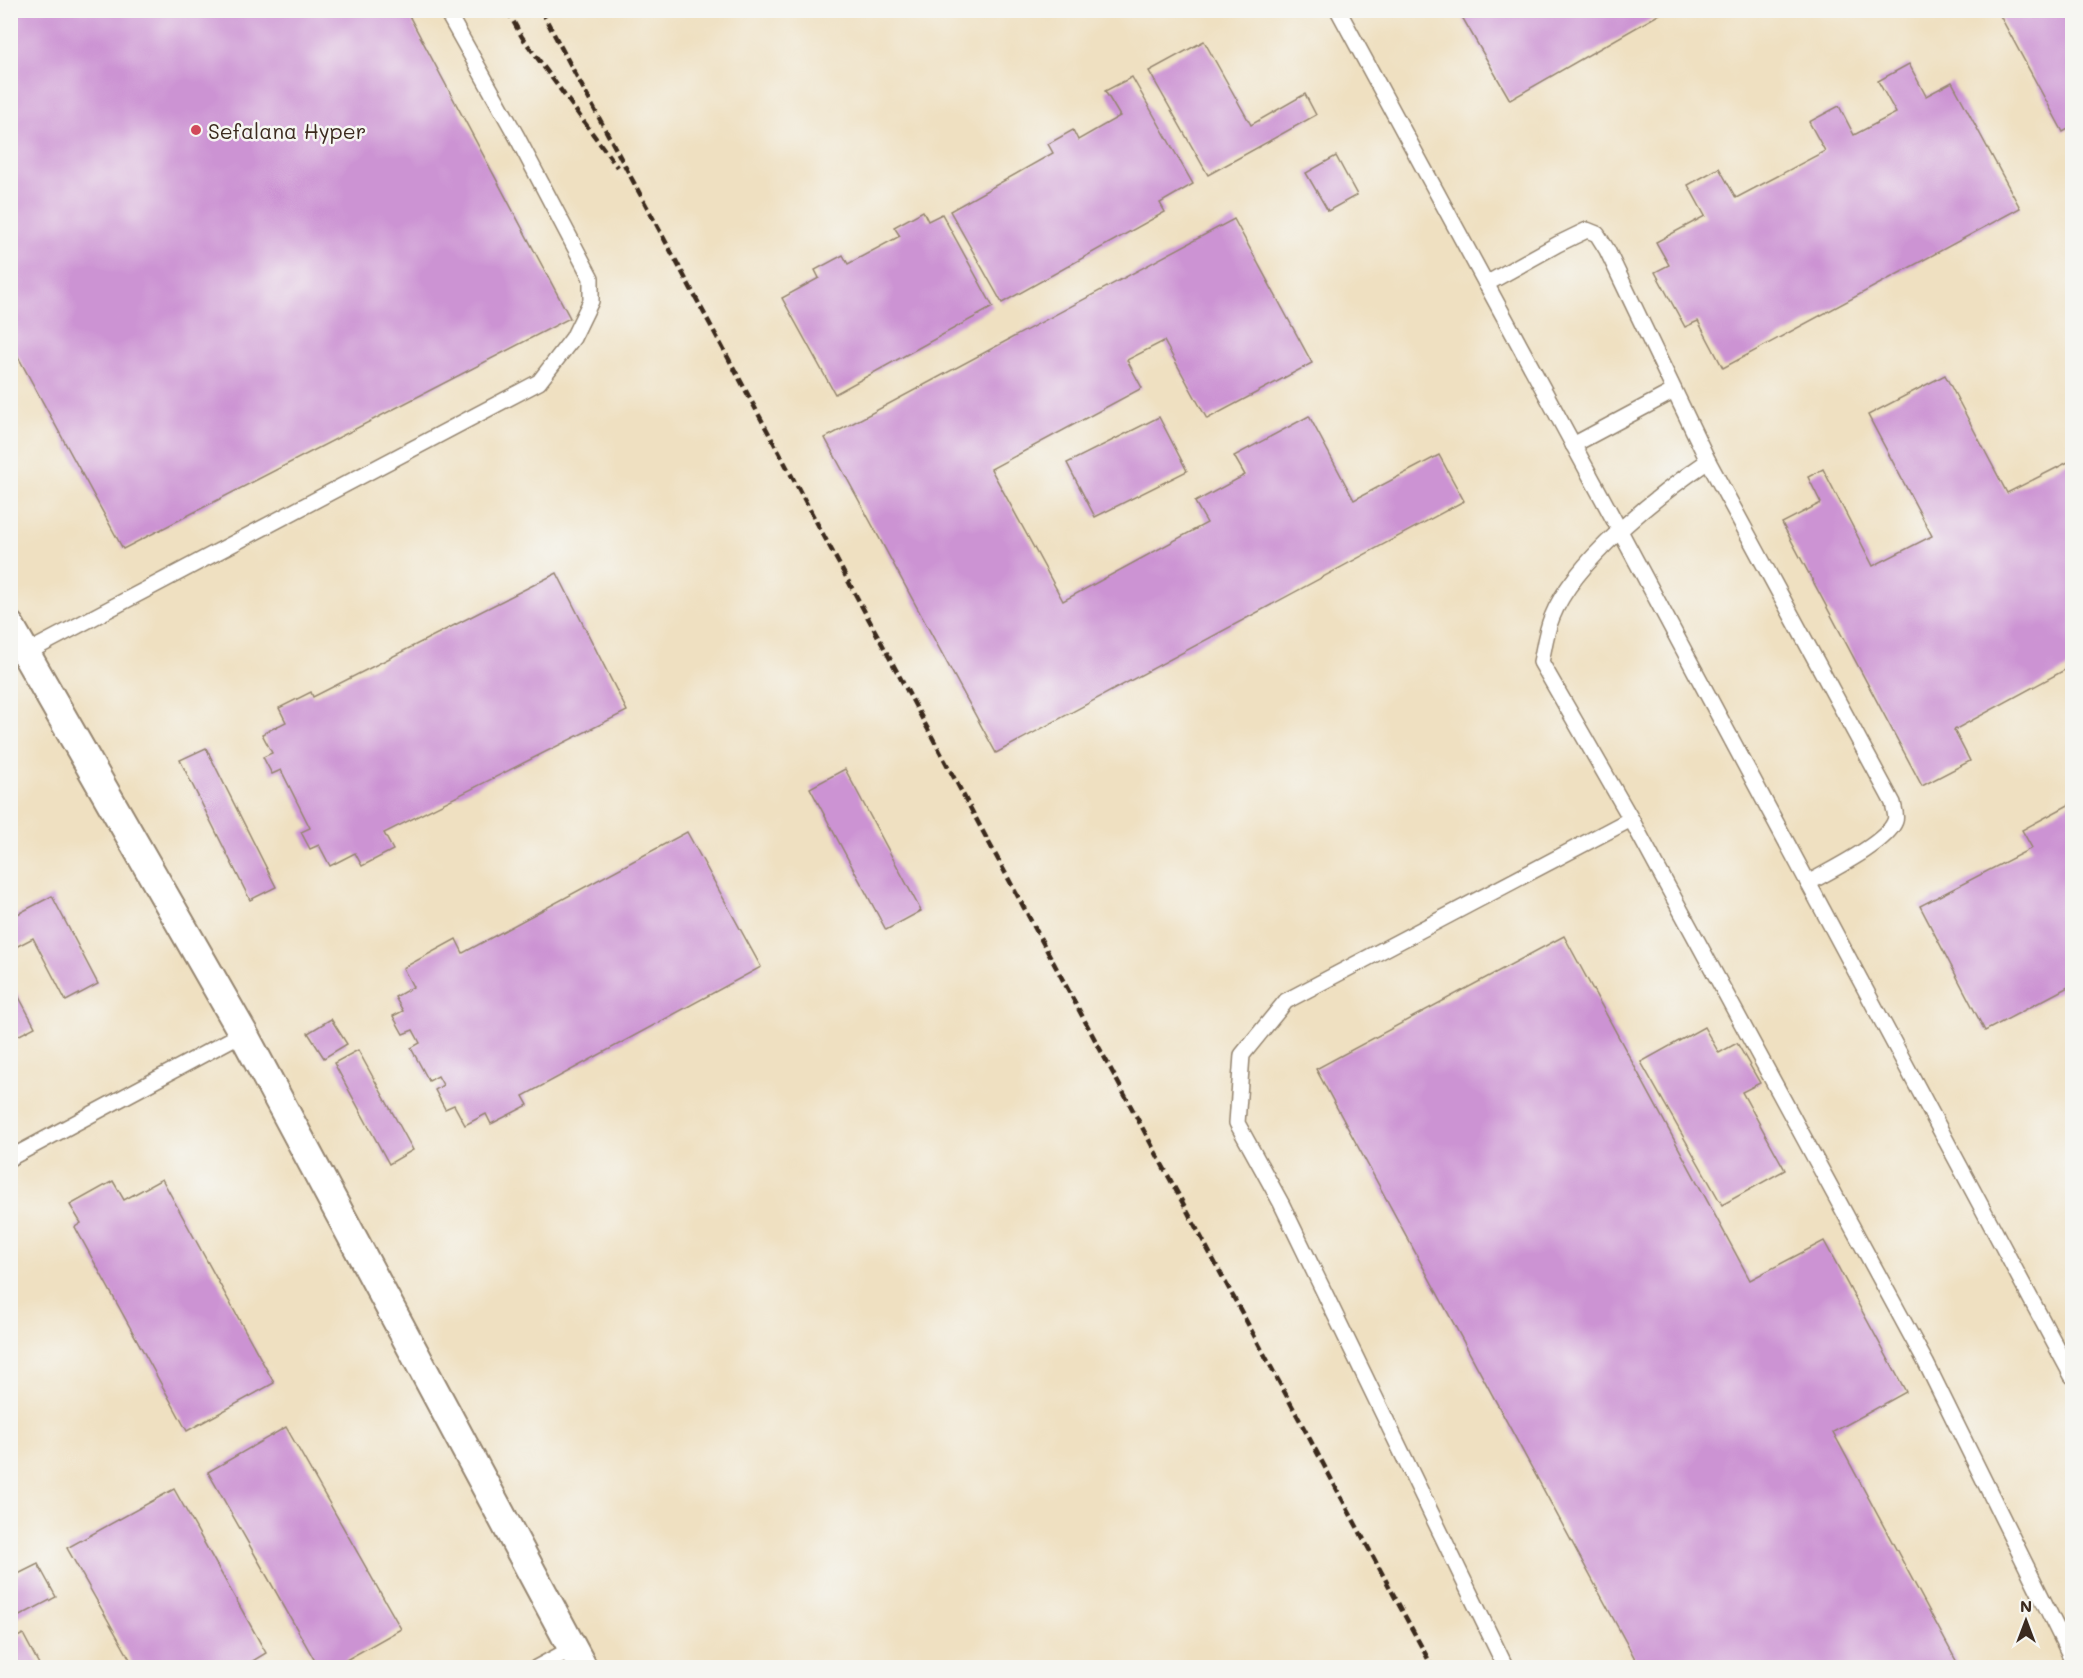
<svg xmlns="http://www.w3.org/2000/svg" width="2083" height="1678" font-family="Mali,sans-serif">
	<style>
		.building { fill: #cc93d3 }
		.lines { fill: none; stroke-linecap: round; stroke-linejoin: round }
		.service-casing { stroke: #958570; stroke-width: 18 }
		.minor-casing { stroke: #958570; stroke-width: 32 }
		.service { stroke: #fff; stroke-width: 15 }
		.minor { stroke: #fff; stroke-width: 28 }
		.rail { stroke: #3b2a1e; stroke-width: 4.5; stroke-dasharray: 9 4.5; stroke-linecap: butt }
		.poi-dot { fill: #d1495b; stroke: #f6f6f2; stroke-width: 2 }
		.labels { text-anchor: middle; dominant-baseline: central; stroke-width: 5; stroke-linejoin: round; paint-order: stroke }
		.poi-label { font-size: 21px; fill: #3b2a1e; stroke: #f6f6f2; text-anchor: start }
	</style>
	<rect width="100%" height="100%" fill="#f6f6f2"/>
	<filter id="ink" filterUnits="userSpaceOnUse"><feTurbulence type="fractalNoise" baseFrequency=".0167" numOctaves="2"/><feDisplacementMap in="SourceGraphic" scale="12" xChannelSelector="R" yChannelSelector="G"/><feConvolveMatrix kernelMatrix="1 2 1 2 8 2 1 2 1" color-interpolation-filters="sRGB"/></filter>
	<filter id="wash" filterUnits="userSpaceOnUse"><feTurbulence type="fractalNoise" baseFrequency=".008" numOctaves="4" result="noise"/><feDisplacementMap in="SourceGraphic" scale="24" xChannelSelector="R" yChannelSelector="G"/><feGaussianBlur stdDeviation="1.35" result="paint"/><feColorMatrix in="noise" values="0 0 0 0 0 0 0 0 0 0 0 0 0 0 0 0 0 1.4 0 .05"/><feComposite in="paint" operator="in"/></filter>
	<g filter="url(#wash)">
		<rect width="100%" height="100%" fill="#efe0c1"/>
		<g id="blocks">
			<g class="building">
				<polygon points="10,10 406,10 570,318 123,549 10,342"/>
				<polygon points="1458,10 1667,10 1510,100"/>
				<polygon points="1997,10 2072,10 2072,127 2063,132"/>
				<polygon points="1204,41 1251,125 1305,94 1316,115 1208,175 1149,71"/>
				<polygon points="1909,64 1926,96 1952,82 2020,208 1723,368 1698,321 1685,327 1655,272 1669,265 1656,242 1705,216 1688,185 1719,168 1736,198 1825,151 1809,122 1839,106 1854,135 1896,113 1878,81"/>
				<polygon points="1132,77 1193,184 1160,203 1165,212 1002,303 950,211 1053,153 1048,144 1073,130 1078,140 1120,116 1105,91"/>
				<polygon points="1336,156 1357,195 1328,211 1306,173"/>
				<polygon points="923,211 928,221 942,214 993,307 835,394 782,298 819,278 815,270 843,255 848,264 900,236 894,227"/>
				<polygon points="1234,219 1312,363 1207,419 1164,341 1127,360 1142,388 991,469 1063,601 1207,523 1195,502 1245,475 1234,456 1309,416 1354,500 1439,455 1464,501 996,753 825,438"/>
				<polygon points="1945,375 2007,493 2072,460 2072,666 1954,730 1970,761 1922,786 1782,523 1821,503 1808,477 1823,469 1873,566 1932,536 1868,415"/>
				<polygon points="1159,417 1187,471 1095,517 1067,463"/>
				<polygon points="557,573 627,711 384,833 393,850 362,866 355,853 330,866 319,845 310,849 301,832 310,828 281,770 272,774 263,757 272,753 262,734 286,722 279,708 311,692 313,697"/>
				<polygon points="206,748 276,887 250,900 180,760"/>
				<polygon points="845,769 921,911 886,930 810,788"/>
				<polygon points="2072,803 2072,985 1985,1031 1920,906 2032,848 2022,830"/>
				<polygon points="687,832 761,967 523,1096 528,1105 491,1124 486,1114 465,1125 454,1105 445,1109 435,1090 443,1085 438,1076 429,1081 411,1048 420,1043 413,1030 403,1034 393,1016 403,1011 395,997 413,987 403,968 456,939 463,953"/>
				<polygon points="52,896 98,984 66,1001 33,938 10,950 10,918"/>
				<polygon points="1564,936 1750,1280 1824,1241 1906,1392 1833,1432 1960,1668 1640,1668 1316,1069"/>
				<polygon points="10,980 35,1027 10,1040"/>
				<polygon points="331,1019 347,1044 324,1058 308,1033"/>
				<polygon points="1704,1027 1719,1053 1737,1043 1760,1083 1742,1092 1785,1170 1722,1205 1641,1062"/>
				<polygon points="358,1050 413,1150 389,1164 334,1063"/>
				<polygon points="162,1179 274,1383 187,1431 75,1227 81,1223 70,1205 113,1181 124,1200"/>
				<polygon points="286,1427 401,1629 332,1668 319,1668 208,1472"/>
				<polygon points="174,1489 266,1653 241,1668 135,1668 67,1548"/>
				<polygon points="38,1564 56,1597 10,1621 10,1578"/>
				<polygon points="23,1634 41,1668 10,1668 10,1641"/>
			</g>
		</g>
	</g>
	<g filter="url(#ink)">
		<use href="#blocks" fill-opacity="0" stroke="#958570" stroke-width="1.5"/>
		<g class="lines">
			<g class="service-casing">
				<g id="service">
					<polyline points="1338,10 1620,531 2072,1376"/>
					<path d="M1486 284 1558 244 1587 230 1597 234 1607 250 1708 461 1893 803C1894 809 1897 816 1895 821 1887 843 1829 871 1808 883"/>
					<polyline points="1573,445 1674,391"/>
					<path d="M1708 461C1658 495 1574 561 1552 617 1546 631 1544 648 1541 662L1631 819 1926 1363 2072 1659"/>
					<polyline points="26,653 539,382 573,338 591,301 591,278 517,137 446,10"/>
					<polyline points="10,1158 243,1033"/>
					<polyline points="536,1668 573,1648"/>
					<polyline points="1506,1668 1281,1203 1237,1123 1242,1055 1286,1001 1631,819"/>
				</g>
			</g>
			<g class="minor-casing">
				<polyline id="minor" points="10,626 243,1033 583,1668"/>
			</g>
			<use href="#service" class="service"/>
			<use href="#minor" class="minor"/>
			<g class="rail">
				<polyline points="507,10 522,37 617,167"/>
				<polyline points="541,10 1433,1668"/>
			</g>
		</g>
	</g>
	<circle class="poi-dot" cx="196" cy="130" r="6"/>
	<g class="labels">
		<g class="poi-label">
			<text x="208" y="130">Sefalana Hyper</text>
		</g>
	</g>
	<rect width="2083" height="1678" fill="none" stroke="#f6f6f2" stroke-width="36"/>
	<g transform="translate(2026 1621)" stroke="#f6f6f2" stroke-width="4.5" paint-order="stroke">
	<path d="M0-4.5L10 22L0 15L-10 22Z" fill="#3b2a1e"/>
	<text y="-9" font-size="16" font-weight="bold" text-anchor="middle" fill="#3b2a1e">N</text>
	</g>
</svg>
